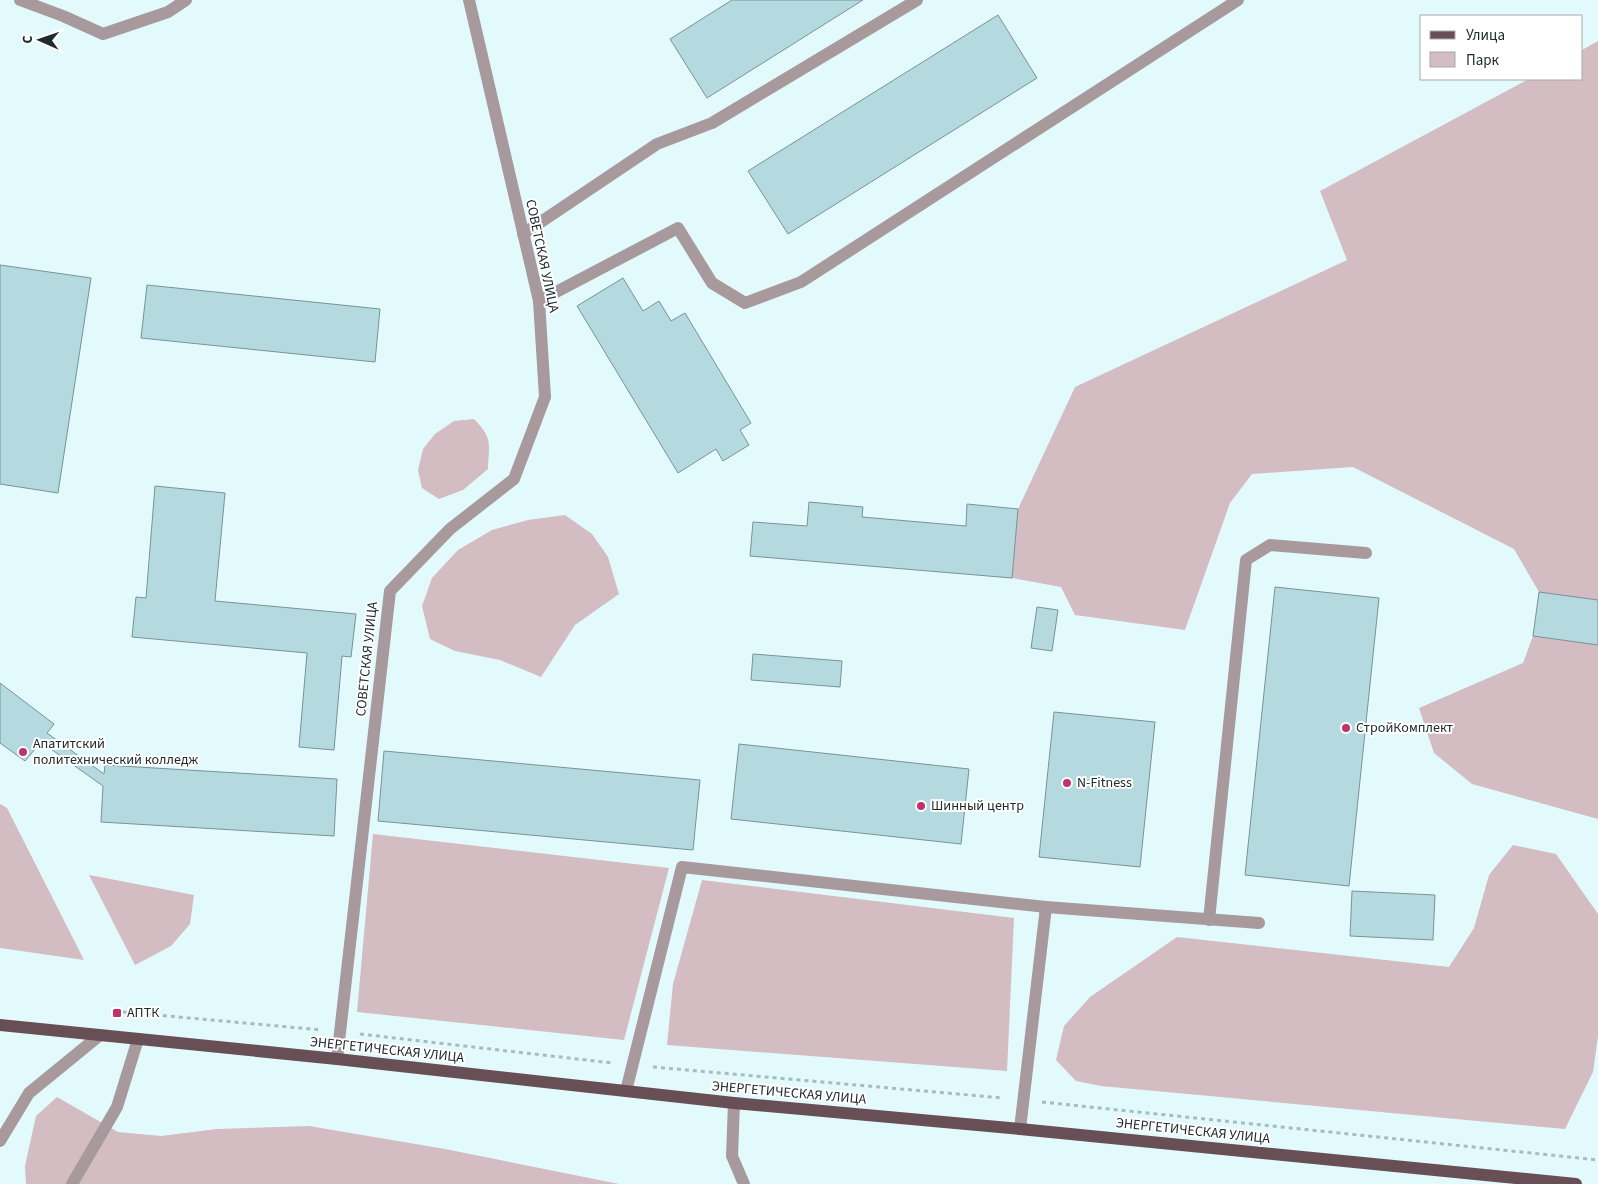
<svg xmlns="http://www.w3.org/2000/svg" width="1598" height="1184" font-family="'Source Sans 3',sans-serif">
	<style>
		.green { fill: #d3bcc2 }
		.building { fill: #b4dadf; stroke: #789396 }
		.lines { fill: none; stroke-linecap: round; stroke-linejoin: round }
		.path { stroke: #a8bbbe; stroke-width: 3; stroke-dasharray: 4 4; stroke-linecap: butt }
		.lane { stroke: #a8999d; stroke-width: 12 }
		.street { stroke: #a8999d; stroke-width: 12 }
		.primary { stroke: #684f56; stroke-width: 12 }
		.poi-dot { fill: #bd336d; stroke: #fff; stroke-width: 2 }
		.labels { text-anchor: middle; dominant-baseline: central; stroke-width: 4; stroke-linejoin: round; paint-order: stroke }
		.street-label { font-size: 14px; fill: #202b2d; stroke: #fff }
		.poi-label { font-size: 14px; fill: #202b2d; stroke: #fff; text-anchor: start }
	</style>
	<rect width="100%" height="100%" fill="#e3fafd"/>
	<g class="green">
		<polygon points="1598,41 1598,819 1472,784 1434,753 1419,708 1523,663 1533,636 1539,592 1514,549 1353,467 1252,474 1230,503 1185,630 1075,615 1061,587 1012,578 1018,509 1075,387 1347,260 1320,191 1529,79 1582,79 1582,50"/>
		<path d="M474 419C493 439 489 443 488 469L463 490 439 499 422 488 418 470 423 449 435 434 454 421Z"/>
		<polygon points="565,515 592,534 608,557 619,594 575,625 541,677 500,660 455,651 430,639 422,606 432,578 458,550 492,530 528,520"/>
		<polygon points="0,804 7,808 84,960 0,948"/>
		<polygon points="373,834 669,868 624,1040 357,1012"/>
		<polygon points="1513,845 1556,854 1598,914 1598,1036 1593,1072 1565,1129 1101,1086 1076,1081 1056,1060 1064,1026 1090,997 1177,937 1449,967 1474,928 1489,875"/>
		<polygon points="89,875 194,895 190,924 171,946 135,965"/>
		<polygon points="702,880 1014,918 1007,1071 667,1045 673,984"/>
		<polygon points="57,1097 118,1132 161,1136 217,1129 309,1126 445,1149 619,1184 26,1184 25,1166 36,1116"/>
	</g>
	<g class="building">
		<polygon points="732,0 863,0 707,98 670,39"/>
		<polygon points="998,15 1037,78 788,234 748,171"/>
		<polygon points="0,265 91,278 58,493 0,484"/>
		<polygon points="623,278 643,311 659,301 671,321 685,313 751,423 740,430 749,445 723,461 716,449 678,473 577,306"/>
		<polygon points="147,285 380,309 375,362 141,338"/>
		<polygon points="155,486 225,493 215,601 356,614 351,657 342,656 334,750 299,747 307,653 132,637 136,597 146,598"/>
		<polygon points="809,502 863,507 862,517 966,526 967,504 1018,509 1012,578 750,556 753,522 807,526"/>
		<polygon points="1275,587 1379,598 1349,886 1245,875"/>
		<polygon points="1539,592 1598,600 1598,645 1533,636"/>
		<polygon points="1037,607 1058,610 1052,651 1031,648"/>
		<polygon points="753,654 842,661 840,687 751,680"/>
		<polygon points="0,683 54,724 47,733 104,774 105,765 337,779 334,836 101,822 103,786 41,742 25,761 0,743"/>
		<polygon points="1054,712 1155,722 1140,867 1039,857"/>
		<polygon points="739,744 969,769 961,844 731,819"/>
		<polygon points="384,751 700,780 693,850 378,821"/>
		<polygon points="1352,891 1435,895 1433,940 1350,936"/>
	</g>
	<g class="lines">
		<g class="path">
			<polyline points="123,1012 322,1030"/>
			<polyline points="360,1034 612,1063"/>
			<polyline points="653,1067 1003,1098"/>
			<polyline points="1042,1102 1598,1160"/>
		</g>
		<g class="lane">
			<polyline points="20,0 63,16 103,34 168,12 186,0"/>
			<polyline points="523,234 657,144 712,123 917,0"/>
			<polyline points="539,301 678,228 712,283 745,303 801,282 1238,0"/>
			<polyline points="1209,920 1246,560 1270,545 1366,553"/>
			<polyline points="626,1091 682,867 1046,907"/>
			<polyline points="1020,1129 1046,907 1259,923"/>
			<polyline points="0,1141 29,1093 100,1035"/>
			<polyline points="72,1184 117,1107 138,1039"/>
		</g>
		<g class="street">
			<polyline points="337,1059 390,591 450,529 514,479 545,397 539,301 469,0"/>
			<polyline points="734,1103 732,1156 744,1184"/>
		</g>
		<polyline class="primary" points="0,1025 337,1059 734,1103 1020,1129 1576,1184"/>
	</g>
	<g class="poi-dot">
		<circle cx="1346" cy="728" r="5"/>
		<circle cx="23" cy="752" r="5"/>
		<circle cx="1067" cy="783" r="5"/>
		<circle cx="921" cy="806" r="5"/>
		<rect x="112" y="1008" width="10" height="10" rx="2.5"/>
	</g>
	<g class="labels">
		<g class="street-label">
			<text transform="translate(542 256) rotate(78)">СОВЕТСКАЯ УЛИЦА</text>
			<text transform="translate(367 659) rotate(-84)">СОВЕТСКАЯ УЛИЦА</text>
			<text transform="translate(387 1050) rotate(6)">ЭНЕРГЕТИЧЕСКАЯ УЛИЦА</text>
			<text transform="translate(789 1093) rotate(5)">ЭНЕРГЕТИЧЕСКАЯ УЛИЦА</text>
			<text transform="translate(1193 1131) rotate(6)">ЭНЕРГЕТИЧЕСКАЯ УЛИЦА</text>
		</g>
		<g class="poi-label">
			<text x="1356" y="728">СтройКомплект</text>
			<text x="33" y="744">Апатитский<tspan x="33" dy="16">политехнический колледж</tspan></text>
			<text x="1077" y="783">N-Fitness</text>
			<text x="931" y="806">Шинный центр</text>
			<text x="127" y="1013">АПТК</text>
		</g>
	</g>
	<rect x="1420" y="15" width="162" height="65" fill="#ffffff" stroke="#a6aaab"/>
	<rect x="1430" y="31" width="25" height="8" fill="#684f56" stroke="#a6aaab"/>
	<text x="1466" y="40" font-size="15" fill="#202b2d">Улица</text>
	<rect x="1430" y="52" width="25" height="15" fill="#d3bcc2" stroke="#a6aaab"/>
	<text x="1466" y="65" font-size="15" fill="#202b2d">Парк</text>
	<g transform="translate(40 40) rotate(272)" stroke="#ffffff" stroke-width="4" paint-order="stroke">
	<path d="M0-4L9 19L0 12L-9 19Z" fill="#202b2d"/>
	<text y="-8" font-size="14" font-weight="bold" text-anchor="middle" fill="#202b2d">С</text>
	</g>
</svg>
